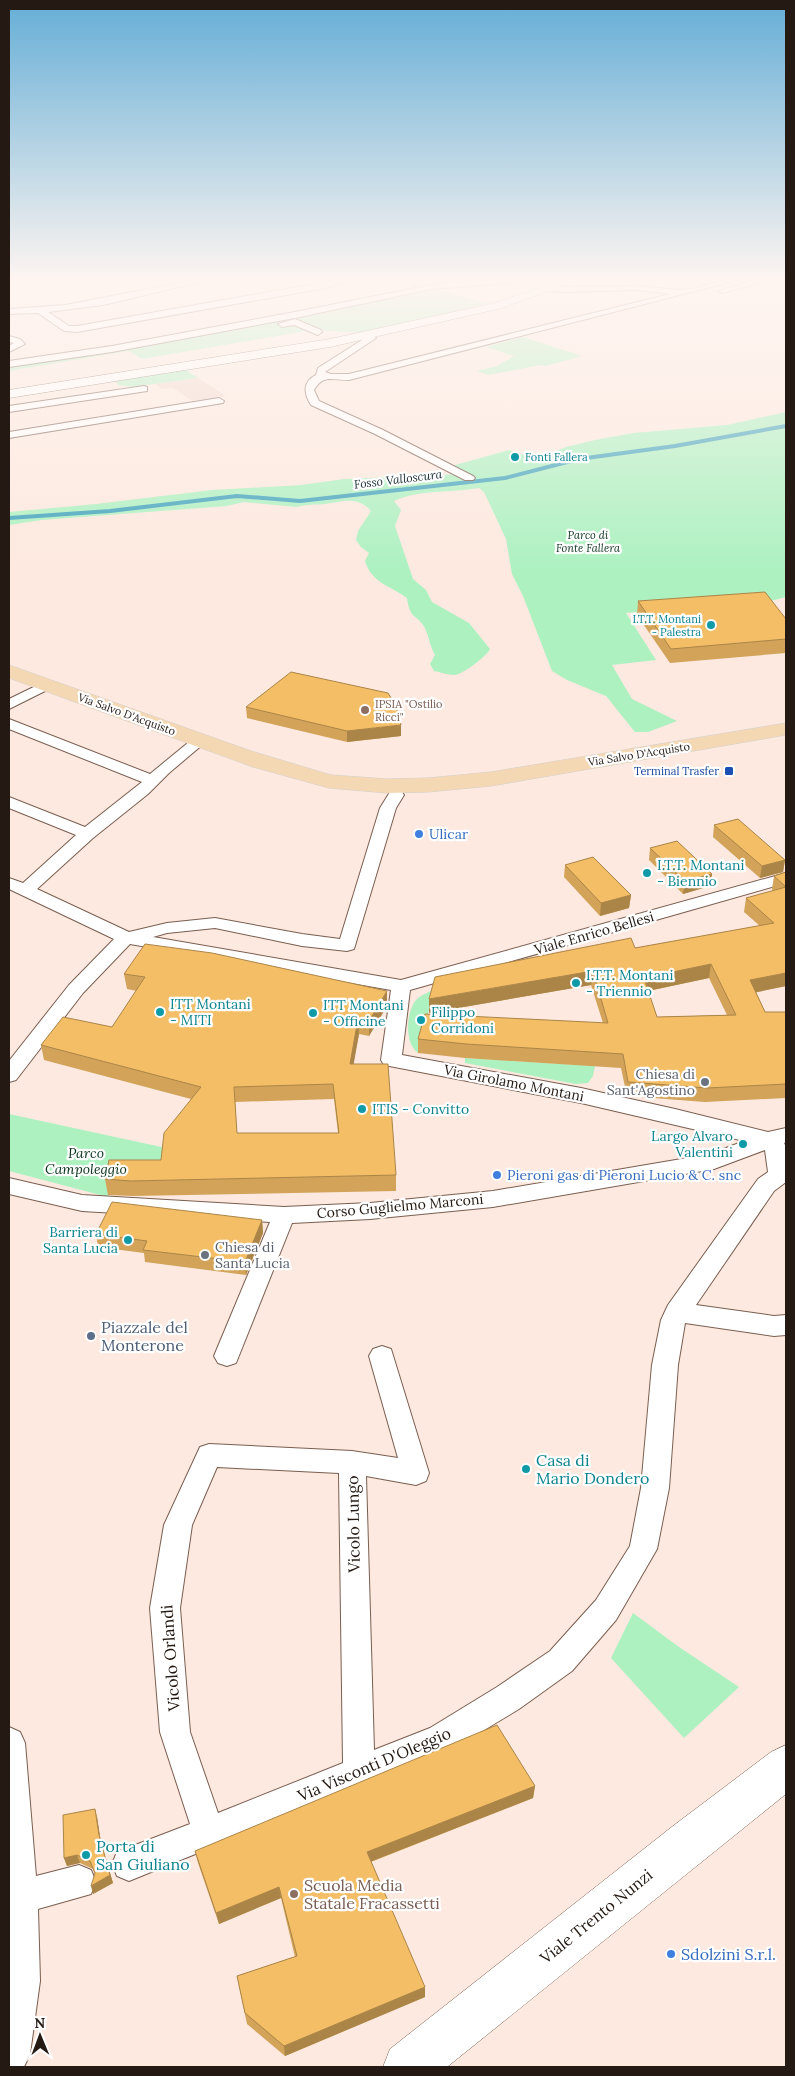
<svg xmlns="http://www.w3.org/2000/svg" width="795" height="2076" font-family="Lora,serif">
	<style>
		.built { fill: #f0d9cd }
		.green { fill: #adf1c1 }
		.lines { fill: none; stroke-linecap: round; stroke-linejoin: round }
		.stream { stroke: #40a4bc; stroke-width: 4 }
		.street-casing { stroke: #7a5e50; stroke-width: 2 }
		.secondary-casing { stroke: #7a5e50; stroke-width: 1 }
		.primary-casing { stroke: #d3d1d0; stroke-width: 1 }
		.street { fill: #fff; fill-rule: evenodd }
		.secondary { fill: #fff; fill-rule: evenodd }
		.primary { fill: #f4d7b3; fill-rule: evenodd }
		.wall { fill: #d2a359; fill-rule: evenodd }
		.shaded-wall { fill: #ab8548 }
		.building { fill: #f4be67; stroke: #ab8548; fill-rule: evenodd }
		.culture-dot { fill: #0f9aa8; stroke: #fff; stroke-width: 2 }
		.education-dot { fill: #8d6e63; stroke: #fff; stroke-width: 2 }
		.transit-dot { fill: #1a4fb4; stroke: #fff; stroke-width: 2 }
		.shop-dot { fill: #3f7fe0; stroke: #fff; stroke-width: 2 }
		.worship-dot { fill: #6b7280; stroke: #fff; stroke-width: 2 }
		.service-dot { fill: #5c6f8a; stroke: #fff; stroke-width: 2 }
		.labels { text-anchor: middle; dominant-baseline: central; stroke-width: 4.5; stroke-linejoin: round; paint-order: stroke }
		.far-culture-label { font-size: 11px; fill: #0d838f; stroke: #fff; text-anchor: start }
		.far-park-label { font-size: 11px; font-style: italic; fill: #0c331c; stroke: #fff }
		.far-education-label { font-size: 11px; fill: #785e54; stroke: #fff; text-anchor: start }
		.far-street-label { font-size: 11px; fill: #241913; stroke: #fff }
		.far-transit-label { font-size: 11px; fill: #164399; stroke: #fff; text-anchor: end }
		.far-water-label { font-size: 12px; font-style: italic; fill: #172d33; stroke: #fff }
		.shop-label { font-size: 14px; fill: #366cbe; stroke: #fff; text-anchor: start }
		.culture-label { font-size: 14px; fill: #0d838f; stroke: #fff; text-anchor: start }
		.street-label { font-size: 14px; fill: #241913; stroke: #fff }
		.worship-label { font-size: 14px; fill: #5b616d; stroke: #fff; text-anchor: end }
		.park-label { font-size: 14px; font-style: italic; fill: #0c331c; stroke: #fff }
		.near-service-label { font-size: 16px; fill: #4e5e75; stroke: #fff; text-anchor: start }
		.near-culture-label { font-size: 16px; fill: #0d838f; stroke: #fff; text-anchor: start }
		.near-street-label { font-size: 16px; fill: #241913; stroke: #fff }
		.near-education-label { font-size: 16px; fill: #785e54; stroke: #fff; text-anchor: start }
		.near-shop-label { font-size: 16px; fill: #366cbe; stroke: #fff; text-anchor: start }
	</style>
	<rect width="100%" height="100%" fill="#fde9df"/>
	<polygon class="built" points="198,378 226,396 192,401 173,388 162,389 155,384"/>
	<g class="green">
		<polygon points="436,288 489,304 359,333 314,330 142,359 128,351 9,371 9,366 83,355 300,314 306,317"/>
		<polygon points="523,337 582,356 546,366 541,365 488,375 477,371 497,366 514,356 486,347"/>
		<polygon points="183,368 198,378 133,387 118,385 114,379"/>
		<path d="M786 412V597L763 603 626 613 656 660 612 665 632 699 677 721 648 732H635L606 696 567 680 552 671 523 596 512 574 506 539 484 492 479 488C452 493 420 489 394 501L401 510 395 526 413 579 426 590 432 602 469 623 490 649C487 656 462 675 454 675 448 675 440 672 434 671L430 664 435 655C430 646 429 637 425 628 416 613 410 620 407 598 389 585 372 583 365 561L369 553 361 547 356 540 358 531 371 511C357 495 342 502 325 504 316 505 307 504 297 507L244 502 227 506 42 520 9 525V512L96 504 212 490 301 485 344 479 462 474 448 467 509 450 535 459 566 447 595 440 633 433 727 425Z"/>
		<path d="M434 990 418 1053C404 1043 406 1012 416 1000 421 995 428 992 434 990Z"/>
		<polygon points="465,1058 595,1066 593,1076 588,1083 576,1084 465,1063"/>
		<polygon points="9,1114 166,1148 163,1175 112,1175 108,1197 9,1171"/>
		<polygon points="633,1613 679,1647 739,1687 684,1738 611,1658"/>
	</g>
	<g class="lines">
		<polyline class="stream" points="9,518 110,511 237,496 300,501 505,478 579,459 675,446 786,426"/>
		<g class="street-casing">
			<g id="street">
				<polygon points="193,280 209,280 103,305 48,312 69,326 77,326 337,280 350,280 326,288 77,332 64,331 38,313 9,314 9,309 66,305"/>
				<polygon points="487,280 526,280 522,282 431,289 300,317 112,352 9,367 9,361 112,346 300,311 431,285"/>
				<path d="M724 280H738L349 380C332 380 323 374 314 390L319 401 383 430 473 476 475 478 473 480H465L375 434 311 405C304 394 302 382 316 375L318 368 365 338 364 336 365 334H371L376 338 325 372 331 374H349L670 294 638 290 563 292 546 291V287H549L638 286 678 290 692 289Z"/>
				<polygon points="755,280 770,280 722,293 718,291"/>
				<polygon points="295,319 321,330 322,332 318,335 294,325 282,327 278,324"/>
				<polygon points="9,336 20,339 25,344 9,352 9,346 14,343 9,342"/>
				<polygon points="144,386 147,387 147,391 9,412 9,406"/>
				<polygon points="219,398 224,401 223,403 9,438 9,432"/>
				<polygon points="46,681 51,682 53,685 51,688 9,709 9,699"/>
				<path d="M9 719 150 774 195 737H205L208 740 169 773 148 794 93 838 37 889 129 932 167 923 215 918 302 934 340 939 380 808 390 792H402L404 795 396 808 354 949 347 951 302 946 215 928 167 933 153 937 401 980 786 873V883L410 990 402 1055 581 1088 675 1109 768 1132 786 1128V1142L784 1143 786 1147V1182L774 1191 696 1305 774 1316 786 1315V1335L774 1336 685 1323 678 1365 669 1488 657 1549 616 1620 572 1671 519 1709 451 1750 129 1881 117 1876 112 1864 117 1852 190 1824 160 1732 150 1608 164 1525 200 1447 209 1444 352 1451 398 1458 369 1356 373 1349 382 1346 391 1349 429 1473 426 1481 416 1485 366 1476 374 1750 430 1728 497 1687 550 1651 596 1600 630 1546 641 1488 652 1365 661 1320 668 1305 758 1179 768 1172 765 1150 714 1169 493 1207 370 1219 292 1223 236 1363 227 1366 218 1363 214 1356 270 1222 82 1211 9 1194V1178L82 1195 284 1207 370 1203 493 1191 711 1154 744 1141 581 1103 384 1065 381 1060 391 990 130 944 83 993 16 1080 9 1082V1061L69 985 114 939 9 889V878L23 883 76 835 9 808V797L85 827 142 782 9 729ZM217 1467 339 1473 343 1763 218 1813 190 1732 180 1608 192 1525Z"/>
				<polygon points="9,1727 20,1732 25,1743 36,1876 79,1865 91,1870 96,1882 91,1894 38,1909 40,1981 30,2054 24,2067 9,2067"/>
			</g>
		</g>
		<g class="secondary-casing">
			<g id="secondary">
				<polygon points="562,280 578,280 502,308 330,347 9,398 9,390 330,339 495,303"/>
				<polygon points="786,1745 786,1794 447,2067 383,2067 390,2049 673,1826 771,1752"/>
			</g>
		</g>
		<g class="primary-casing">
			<polygon id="primary" points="9,665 251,751 331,775 387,779 428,778 491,772 786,723 786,735 491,786 428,792 387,793 329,788 253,767 9,678"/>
		</g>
		<use href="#street" class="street"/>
		<use href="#secondary" class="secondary"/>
		<use href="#primary" class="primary"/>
	</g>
	<g class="wall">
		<polygon points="638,601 786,619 786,653 670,663 637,615"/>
		<polygon points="246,707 401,736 347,742 247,718"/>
		<polygon points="714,825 785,860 783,872 760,878 713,837"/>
		<polygon points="650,848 712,874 710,886 683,894 649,860"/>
		<polygon points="565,865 631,895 629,908 600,916 564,877"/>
		<path d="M786 872V986L756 992 765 1012H786V1098L705 1102 627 1096 621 1068 465 1058 418 1053V1039L603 1023 591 985 429 1013 635 948 760 926 744 912 746 898 773 891 772 889 774 876ZM709 978 727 1015 657 1017 648 991Z"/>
		<path d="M124 974 387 1006 369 1036 359 1034 353 1064 396 1175V1191L133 1196 108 1195 105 1179 161 1160 191 1099 44 1060 41 1045 112 1027 137 991 127 989ZM334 1099 338 1133H237L235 1102Z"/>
		<polygon points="262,1220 263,1233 246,1275 145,1262 144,1253 98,1247 96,1234"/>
		<polygon points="535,1786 533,1798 371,1862 425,1997 285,2056 247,2024 237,1976 295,1957 281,1898 219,1924 198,1863 195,1851"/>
		<polygon points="97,1817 101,1843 113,1883 93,1894 95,1874 93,1869 80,1863 67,1866 64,1858"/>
	</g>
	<g class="shaded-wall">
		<polygon points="401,725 401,736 347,742 347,731"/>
		<polygon points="785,860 783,872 760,878 762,866"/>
		<polygon points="712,874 710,886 683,894 685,881"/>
		<polygon points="631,895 629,908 600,916 601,903"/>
		<polygon points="711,964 709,978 643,992 644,978"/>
		<polygon points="593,971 591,985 429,1013 429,999"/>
		<polygon points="786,973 786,986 748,994 750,980"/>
		<polygon points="387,991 387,1006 369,1036 369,1021"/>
		<polygon points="358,1019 359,1034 351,1079 350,1064"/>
		<polygon points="262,1220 263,1233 246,1275 245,1262"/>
		<polygon points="535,1786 533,1798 367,1863 367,1852"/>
		<polygon points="95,1809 97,1817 101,1843 113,1883 93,1894 91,1886 110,1875 99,1835"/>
		<polygon points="77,1855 80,1863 67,1866 64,1858"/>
		<polygon points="279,1887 281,1898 219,1924 216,1913"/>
		<polygon points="425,1987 425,1997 285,2056 284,2046"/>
	</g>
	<g class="building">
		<polygon points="765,592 786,619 786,639 671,649 638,601"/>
		<polygon points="291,672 388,693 396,706 401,725 347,731 246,707"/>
		<polygon points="738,819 785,860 762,866 714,825"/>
		<polygon points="677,841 712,874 685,881 650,848"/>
		<polygon points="593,857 631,895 601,903 565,865"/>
		<polygon points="786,872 786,887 774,876"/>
		<path d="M786 887V973L750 980 765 1012H786V1084L707 1088 628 1082 623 1054 466 1044 418 1039 425 1014 608 1023 593 971 429 999 435 977 631 938 635 948 774 923 746 898ZM711 964 736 1015 657 1017 644 978Z"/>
		<path d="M145 944 212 953 387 991 369 1021 358 1019 350 1064H388L396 1175 131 1181 105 1179 109 1160H161L164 1133 201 1087 41 1045 63 1017 112 1027 145 977 124 974ZM333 1084 339 1133H237L234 1087Z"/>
		<polygon points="112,1202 262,1220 245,1262 143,1250 147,1241 96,1234"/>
		<polygon points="497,1725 535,1786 367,1852 425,1987 284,2046 245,2013 237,1976 297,1956 279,1887 216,1913 195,1851"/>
		<polygon points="95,1809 99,1835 110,1875 91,1886 95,1873 90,1861 77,1855 64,1858 63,1815"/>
	</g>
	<linearGradient id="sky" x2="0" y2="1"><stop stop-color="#65aed6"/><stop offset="0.49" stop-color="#fef5f1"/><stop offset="1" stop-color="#fef5f1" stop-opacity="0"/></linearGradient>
	<rect width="795" height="571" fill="url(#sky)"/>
	<g class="culture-dot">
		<circle cx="515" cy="457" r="5"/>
		<circle cx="711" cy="625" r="5"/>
		<circle cx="647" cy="873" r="5"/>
		<circle cx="576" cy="983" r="5"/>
		<circle cx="160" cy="1012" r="5"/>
		<circle cx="313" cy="1013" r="5"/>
		<circle cx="421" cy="1020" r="5"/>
		<circle cx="362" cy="1109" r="5"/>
		<circle cx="743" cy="1144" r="5"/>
		<circle cx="128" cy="1240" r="5"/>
		<circle cx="526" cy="1469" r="5"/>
		<circle cx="86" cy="1855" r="5"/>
	</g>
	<g class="education-dot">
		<circle cx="365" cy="710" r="5"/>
		<circle cx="294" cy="1894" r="5"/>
	</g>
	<rect class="transit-dot" x="724" y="766" width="10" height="10" rx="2.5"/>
	<g class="shop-dot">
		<circle cx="419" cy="834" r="5"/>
		<circle cx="497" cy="1175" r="5"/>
		<circle cx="671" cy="1954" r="5"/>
	</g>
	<g class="worship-dot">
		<circle cx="705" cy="1082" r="5"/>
		<circle cx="205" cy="1255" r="5"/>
	</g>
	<circle class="service-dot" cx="91" cy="1336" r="5"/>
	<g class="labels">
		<g class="far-culture-label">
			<text x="525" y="457">Fonti Fallera</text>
			<text x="701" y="619" text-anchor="end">I.T.T. Montani<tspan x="701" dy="13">- Palestra</tspan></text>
		</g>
		<g class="far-park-label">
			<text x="588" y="535">Parco di<tspan x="588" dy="13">Fonte Fallera</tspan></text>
		</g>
		<g class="far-education-label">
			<text x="375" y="704">IPSIA "Ostilio<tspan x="375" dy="13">Ricci"</tspan></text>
		</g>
		<g class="far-street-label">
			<text transform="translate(127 714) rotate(20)">Via Salvo D'Acquisto</text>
			<text transform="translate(639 754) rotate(-9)">Via Salvo D'Acquisto</text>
		</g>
		<g class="far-transit-label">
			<text x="719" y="771">Terminal Trasfer</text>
		</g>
		<g class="far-water-label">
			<text transform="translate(398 479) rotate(-7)">Fosso Valloscura</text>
		</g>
		<g class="shop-label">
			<text x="429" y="834">Ulicar</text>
			<text x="507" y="1175">Pieroni gas di Pieroni Lucio &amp; C. snc</text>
		</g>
		<g class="culture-label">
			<text x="657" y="865">I.T.T. Montani<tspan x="657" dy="16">- Biennio</tspan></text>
			<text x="586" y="975">I.T.T. Montani<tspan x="586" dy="16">- Triennio</tspan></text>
			<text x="170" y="1004">ITT Montani<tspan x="170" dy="16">- MITI</tspan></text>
			<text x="323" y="1005">ITT Montani<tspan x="323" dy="16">- Officine</tspan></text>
			<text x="431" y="1012">Filippo<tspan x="431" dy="16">Corridoni</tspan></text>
			<text x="372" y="1109">ITIS - Convitto</text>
			<text x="733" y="1136" text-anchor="end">Largo Alvaro<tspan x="733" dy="16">Valentini</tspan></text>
			<text x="118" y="1232" text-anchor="end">Barriera di<tspan x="118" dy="16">Santa Lucia</tspan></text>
		</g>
		<g class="street-label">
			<text transform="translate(594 933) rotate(-16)">Viale Enrico Bellesi</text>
			<text transform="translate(514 1083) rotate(11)">Via Girolamo Montani</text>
			<text transform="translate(400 1206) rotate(-5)">Corso Guglielmo Marconi</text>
		</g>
		<g class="worship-label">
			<text x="695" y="1074">Chiesa di<tspan x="695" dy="16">Sant'Agostino</tspan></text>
			<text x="215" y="1247" text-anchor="start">Chiesa di<tspan x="215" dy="16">Santa Lucia</tspan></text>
		</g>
		<g class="park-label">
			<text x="86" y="1153">Parco<tspan x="86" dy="16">Campoleggio</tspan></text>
		</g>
		<g class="near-service-label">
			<text x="101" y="1327">Piazzale del<tspan x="101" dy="18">Monterone</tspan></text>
		</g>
		<g class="near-culture-label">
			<text x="536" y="1460">Casa di<tspan x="536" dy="18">Mario Dondero</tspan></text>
			<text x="96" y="1846">Porta di<tspan x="96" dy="18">San Giuliano</tspan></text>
		</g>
		<g class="near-street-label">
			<text transform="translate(353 1524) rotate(-91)">Vicolo Lungo</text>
			<text transform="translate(170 1658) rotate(-94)">Vicolo Orlandi</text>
			<text transform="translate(374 1764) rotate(-23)">Via Visconti D'Oleggio</text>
			<text transform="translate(596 1916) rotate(-39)">Viale Trento Nunzi</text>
		</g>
		<g class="near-education-label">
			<text x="304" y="1885">Scuola Media<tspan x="304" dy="18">Statale Fracassetti</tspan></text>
		</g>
		<g class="near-shop-label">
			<text x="681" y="1954">Sdolzini S.r.l.</text>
		</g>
	</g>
	<rect width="795" height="2076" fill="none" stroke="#241913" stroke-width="20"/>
	<g transform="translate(40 2036) rotate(359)" stroke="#ffffff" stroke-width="4" paint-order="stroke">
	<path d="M0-4L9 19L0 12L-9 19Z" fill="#241913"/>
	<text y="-8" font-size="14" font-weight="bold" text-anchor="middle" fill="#241913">N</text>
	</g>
</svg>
